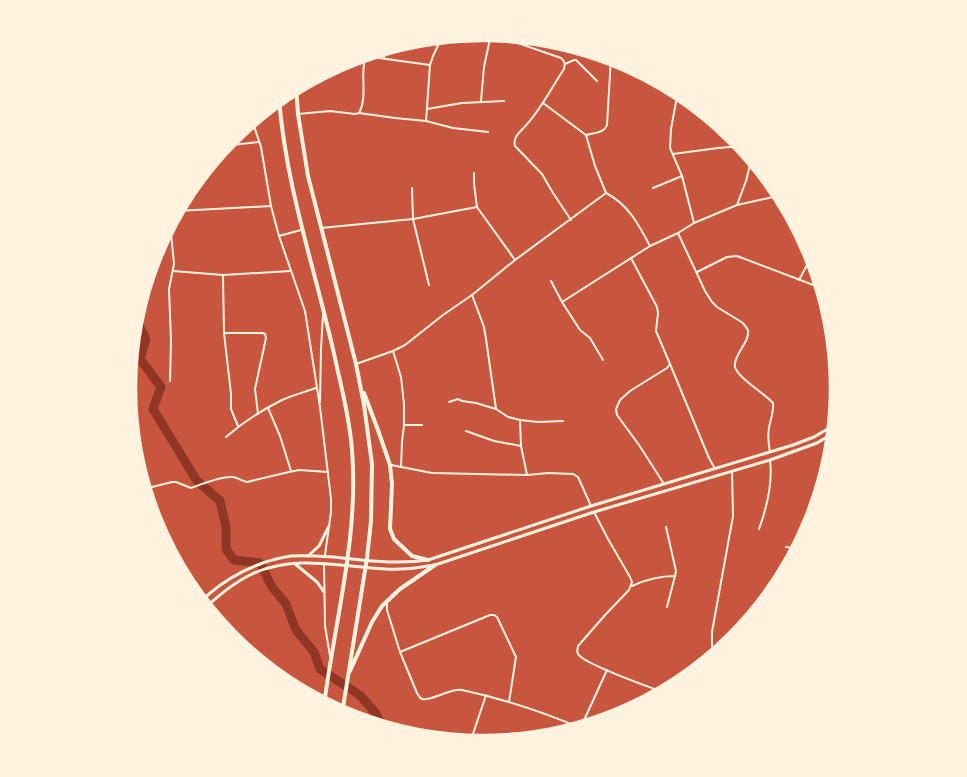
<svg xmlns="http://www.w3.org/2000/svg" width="967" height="777" font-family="Commissioner,sans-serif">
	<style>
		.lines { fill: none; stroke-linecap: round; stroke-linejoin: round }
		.river { stroke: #8f3625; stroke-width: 9 }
		.minor { stroke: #fff3e0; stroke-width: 2 }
		.primary { stroke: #fff3e0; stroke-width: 3 }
		.motorway { stroke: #fff3e0; stroke-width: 4 }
		.rim { fill: none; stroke: #fff3e0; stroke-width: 2.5 }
	</style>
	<rect width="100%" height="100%" fill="#c8553d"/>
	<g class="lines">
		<polyline class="river" points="135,317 146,339 140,359 161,387 153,409 197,481 220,501 226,527 226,549 234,560 260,563 272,587 286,604 296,630 314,652 320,669 361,696 376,714 384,729"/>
		<g class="minor">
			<path d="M474 33 488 34 494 35 561 58C565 61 565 64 564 69 552 87 542 107 528 123 523 130 512 136 515 146L542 174 553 193 571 220"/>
			<polyline points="384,59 385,48"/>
			<polyline points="565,64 574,60 576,60 597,81"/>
			<polyline points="678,91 671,129 670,148 682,176 694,223"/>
			<polyline points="481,101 484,67 491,34"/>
			<path d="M543 103 586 135 595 166 606 193C628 204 639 225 650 246"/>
			<polyline points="427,109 462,103 504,101"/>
			<path d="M359 113C368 97 360 76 365 59L368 57H372L430 65"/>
			<polyline points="298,114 330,111 355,114 359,113 395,118 426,121 453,128 488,132"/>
			<polyline points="252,120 261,147 271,206 279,236 305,311 320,407 331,499 331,512 325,555"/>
			<polyline points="426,121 430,65 433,56 442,37"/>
			<path d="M586 135C594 133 604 133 607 125L611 57"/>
			<polyline points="224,146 259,142"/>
			<polyline points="673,154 718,148 743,146"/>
			<polyline points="474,173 474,184 477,207 515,260"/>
			<polyline points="412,188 413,219 429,285"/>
			<polyline points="653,188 682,176"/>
			<polyline points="737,205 746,181 752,157"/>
			<polyline points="177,211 271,206"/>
			<polyline points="321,228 413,219 477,207"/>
			<path d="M678 233 705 291 712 302 717 307 743 323 748 330C749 340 742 346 738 355 736 359 734 363 735 367 738 378 764 393 773 403 774 411 771 419 769 427 768 435 768 443 770 452"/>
			<polyline points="279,236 301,230"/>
			<polyline points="631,258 657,307 658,313 656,331 670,364 667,368 630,391 620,400 616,409 617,415 639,445 664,484"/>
			<polyline points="173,271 223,275 290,271"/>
			<polyline points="697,272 727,257 737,256 824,289"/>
			<polyline points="223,275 224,333 231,394 231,409 238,426"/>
			<polyline points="799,280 813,254"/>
			<polyline points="551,281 562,302 580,330 590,338 603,360"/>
			<polyline points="472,295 484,327 486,339 496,409"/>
			<polyline points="562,302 650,246 678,233 694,223 737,205 782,195"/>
			<polyline points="224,333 263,333 265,334 266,338 255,389 258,414"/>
			<polyline points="393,351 401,377 404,404 404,425 402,442 401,467"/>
			<polyline points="356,364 393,351 405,345 443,315 472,295 515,260 606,193"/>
			<polyline points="670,364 709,458 714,467"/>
			<polyline points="170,381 171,341 169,289 174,264 170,223"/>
			<polyline points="320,402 321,349 323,314"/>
			<polyline points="449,402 458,399 462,401 476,403 496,409 508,417 520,420 538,422 563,421"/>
			<polyline points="268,408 280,436 291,471"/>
			<polyline points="520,420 521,446 527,475"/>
			<polyline points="404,425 422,425"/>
			<polyline points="466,431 494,441 521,446"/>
			<path d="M226 437C242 423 262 410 282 400 293 395 305 392 316 388"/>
			<polyline points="391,465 432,473 527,475 548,473 573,474 578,477 591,506"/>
			<polyline points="825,484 827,438"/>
			<path d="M144 489 172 482H176L191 488C202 484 219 477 231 477 236 476 241 481 247 482L289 472 299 470 328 472"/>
			<path d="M594 512 608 539 630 577 632 582 629 590 606 614 578 646C578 649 576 651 578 654 584 664 644 685 657 690"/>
			<path d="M759 529C767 507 773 484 770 460"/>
			<polyline points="786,547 800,549"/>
			<polyline points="324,563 325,626 330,656"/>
			<path d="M632 586C647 579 659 576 675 576L676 571 666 527"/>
			<path d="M387 602V610L400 652 417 693C418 695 420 698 422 699 430 702 450 688 462 690 504 699 543 712 583 729"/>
			<polyline points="667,607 675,576"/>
			<polyline points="722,651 714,650 712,646 712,632 733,516 732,471"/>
			<polyline points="400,652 490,615 494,615 497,617 516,657 509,702"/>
			<polyline points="711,660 714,650"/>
			<polyline points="580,729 607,670"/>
			<polyline points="470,743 486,695"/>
		</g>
		<g class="primary">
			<polyline points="308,556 319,546 329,526"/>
			<polyline points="294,563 317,582 324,592"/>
			<path d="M200 602C225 578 257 561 291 556 304 555 319 556 333 557 365 560 396 565 428 560L591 506 793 445 814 437 836 424"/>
			<path d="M205 608C219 595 235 582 252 574 295 554 340 567 385 569 402 570 418 568 435 565L594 512 770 460 817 443 835 432"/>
		</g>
		<g class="motorway">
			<polyline points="296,87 298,114 308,176 356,364 364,405 372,464 371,521 367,558 342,714"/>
			<path d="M279 98C286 192 319 280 338 372 344 397 350 424 352 450 359 536 335 620 324 705"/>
			<polyline points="364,393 378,430 390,465 392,484 390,529 394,539 412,556 428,560"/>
			<polyline points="350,671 372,622 382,606 400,589 435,565"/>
		</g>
	</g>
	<path d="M0 0H967V777H0ZM136 388a347 347 0 1 1 694 0a347 347 0 1 1-694 0Z" fill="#fff3e0" fill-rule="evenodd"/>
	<path class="rim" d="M136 388a347 347 0 1 1 694 0a347 347 0 1 1-694 0Z"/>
</svg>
